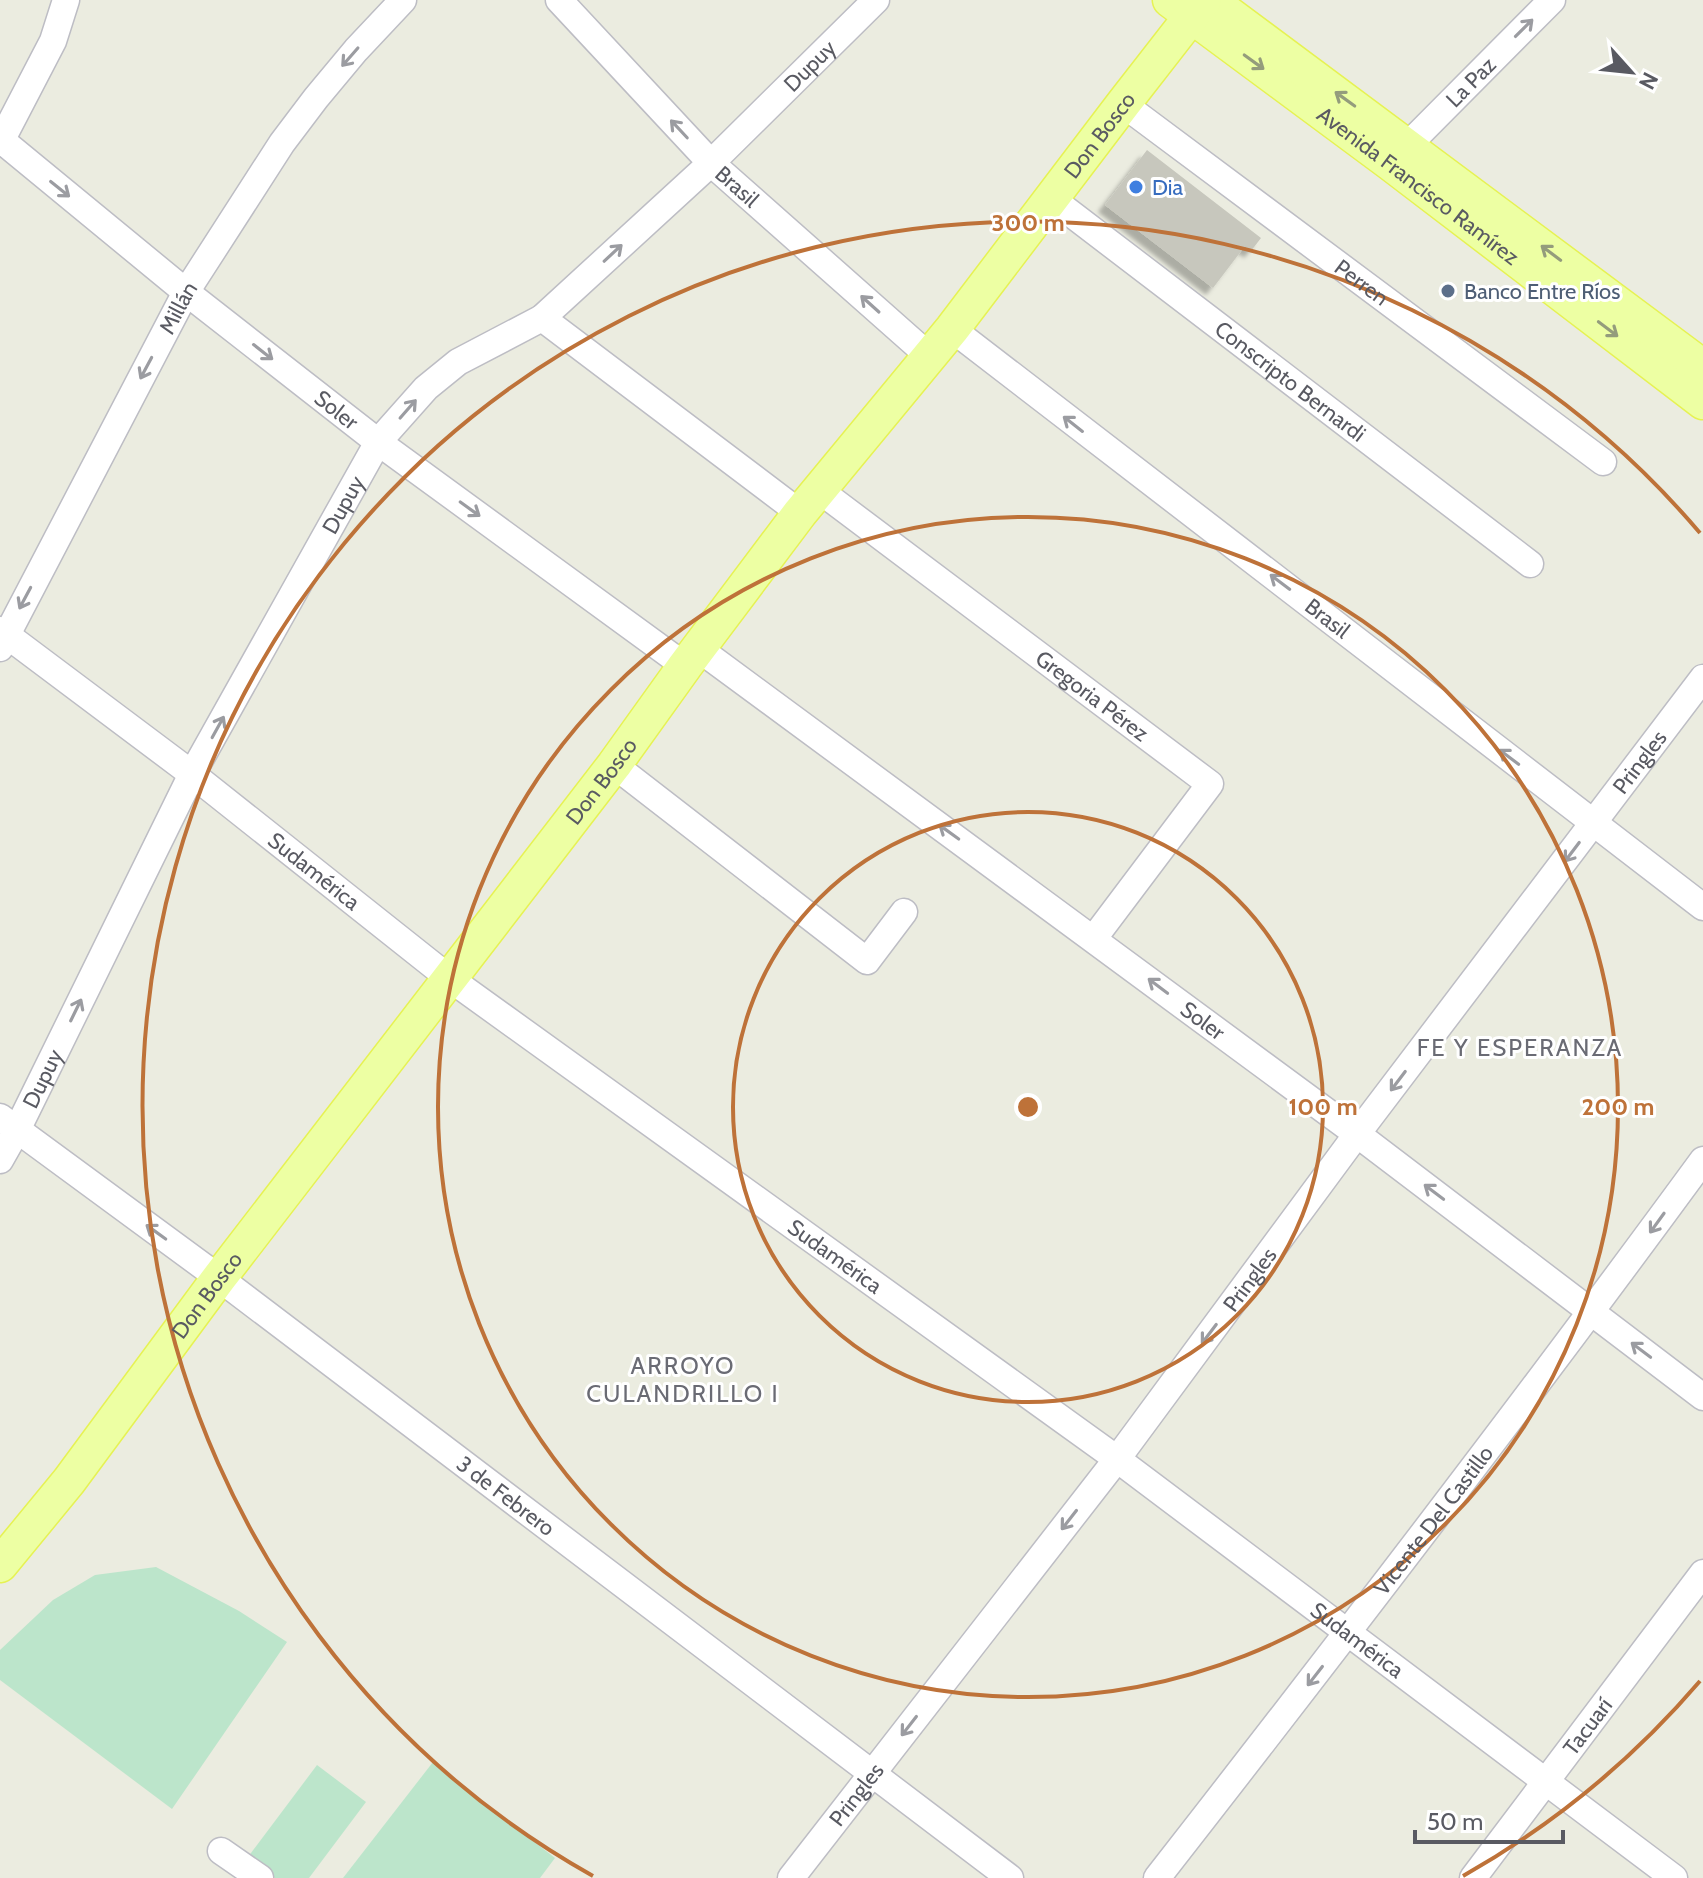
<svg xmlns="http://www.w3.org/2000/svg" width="1703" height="1878" font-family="Cabin,sans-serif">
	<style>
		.grass { fill: #bce5cb }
		.building { fill: #c7c7bd; filter: url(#shadow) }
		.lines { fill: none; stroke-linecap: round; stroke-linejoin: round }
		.minor-casing { stroke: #bdbdc4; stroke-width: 29 }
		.major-casing { stroke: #e6f253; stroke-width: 37 }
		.minor { stroke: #fff; stroke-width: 26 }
		.major { stroke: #edffa3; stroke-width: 34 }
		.oneway { stroke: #9b9ca1 }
		.oneway2 { stroke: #949c7c }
		.ring { fill: none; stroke: #be7239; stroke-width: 4 }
		.shop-dot { fill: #3f7fe0; stroke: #fff; stroke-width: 3 }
		.service-dot { fill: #5c6f8a; stroke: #fff; stroke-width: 3 }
		.labels { text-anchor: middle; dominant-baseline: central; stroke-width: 6; stroke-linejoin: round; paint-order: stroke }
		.street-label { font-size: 22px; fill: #595a62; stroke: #fff }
		.shop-label { font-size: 22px; fill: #366cbe; stroke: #fff; text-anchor: start }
		.service-label { font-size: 22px; fill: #4e5e75; stroke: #fff; text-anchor: start }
		.neighbourhood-label { font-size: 24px; letter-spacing: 2px; fill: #6a6b74; stroke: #fff }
		.centre { fill: #be7239; stroke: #fff; stroke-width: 4 }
		.ring-label { font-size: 24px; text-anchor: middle; font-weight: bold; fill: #be7239; stroke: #fff; stroke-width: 6; stroke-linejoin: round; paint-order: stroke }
	</style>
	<defs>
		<filter id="shadow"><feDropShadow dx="-7" dy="7" stdDeviation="2" flood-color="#0004"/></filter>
	</defs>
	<rect width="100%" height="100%" fill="#ebece0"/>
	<g class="grass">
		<polygon points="156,1567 239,1611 287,1642 172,1809 0,1680 0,1650 53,1600 95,1575"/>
		<polygon points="433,1762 555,1858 540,1878 343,1878"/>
		<polygon points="317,1765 366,1802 309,1878 275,1878 248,1857"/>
	</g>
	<polygon class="building" points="1147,150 1261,238 1251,251 1245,246 1213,288 1105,205"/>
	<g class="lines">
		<g class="minor-casing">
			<g id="minor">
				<path id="s1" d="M559 0 711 163 929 356"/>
				<path id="s2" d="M1123 104 1603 462"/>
				<path id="s3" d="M0 139 186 292 378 442 685 666"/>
				<polyline points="0,143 53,41 66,0"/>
				<path id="s4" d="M1396 157 1552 0"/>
				<path id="s5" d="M1052 199 1530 564"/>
				<polyline points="542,318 800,513"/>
				<path id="s6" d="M952 329 1703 907"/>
				<path id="s7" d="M819 490 1210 784 1094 938"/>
				<path id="s8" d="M0 630 192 774 449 978 1117 1459 1674 1878"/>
				<path id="s9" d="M0 648 186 292 282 143 316 98 356 50 403 0"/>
				<path id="s10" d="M699 649 1357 1134 1703 1397"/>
				<polyline points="614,765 867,961 904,912"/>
				<path id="s11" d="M0 1117 219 1278 1010 1878"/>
				<path id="s12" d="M0 1160 17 1130 192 774 378 442 426 388 458 362 542 318 711 163 876 0"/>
				<polyline points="221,1851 260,1878"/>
				<path id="s13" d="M791 1878 1117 1459 1357 1134 1703 678"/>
				<path id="s14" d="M1157 1878C1342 1641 1525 1403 1703 1160"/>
				<path id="s15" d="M1473 1878 1703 1573"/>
			</g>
		</g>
		<g class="major-casing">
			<g id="major">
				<path id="s16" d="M1170 0 1390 163 1703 402"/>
				<polyline points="1210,0 1703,367"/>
				<path id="s17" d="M0 1565 69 1481 219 1278 614 765 685 666 800 513 952 329 1123 104 1204 0"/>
			</g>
		</g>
		<use href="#minor" class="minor"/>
		<use href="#major" class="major"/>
	</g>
	<defs><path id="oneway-shaft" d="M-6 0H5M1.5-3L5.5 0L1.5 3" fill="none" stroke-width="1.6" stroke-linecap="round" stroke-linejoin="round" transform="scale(2)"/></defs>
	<g class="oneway">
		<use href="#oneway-shaft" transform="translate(1524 28) rotate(-45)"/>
		<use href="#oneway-shaft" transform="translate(350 57) rotate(131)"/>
		<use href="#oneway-shaft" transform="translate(679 129) rotate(-133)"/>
		<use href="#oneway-shaft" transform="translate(60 189) rotate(39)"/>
		<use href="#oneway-shaft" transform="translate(613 253) rotate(-43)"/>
		<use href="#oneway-shaft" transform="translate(870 304) rotate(-138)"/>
		<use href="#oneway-shaft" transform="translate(263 352) rotate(38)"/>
		<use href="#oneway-shaft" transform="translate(146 368) rotate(118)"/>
		<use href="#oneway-shaft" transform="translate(408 409) rotate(-49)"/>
		<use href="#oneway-shaft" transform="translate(1073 424) rotate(-142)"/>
		<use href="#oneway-shaft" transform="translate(470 509) rotate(36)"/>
		<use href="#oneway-shaft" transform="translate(1280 582) rotate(-143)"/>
		<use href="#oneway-shaft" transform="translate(25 598) rotate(118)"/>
		<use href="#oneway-shaft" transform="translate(218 727) rotate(-61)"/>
		<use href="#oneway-shaft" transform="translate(1509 757) rotate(-143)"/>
		<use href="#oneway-shaft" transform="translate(949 832) rotate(-144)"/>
		<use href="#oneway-shaft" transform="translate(1572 852) rotate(127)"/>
		<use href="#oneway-shaft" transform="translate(1158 986) rotate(-143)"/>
		<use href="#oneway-shaft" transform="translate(76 1010) rotate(-64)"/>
		<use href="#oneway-shaft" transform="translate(1398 1081) rotate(127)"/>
		<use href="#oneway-shaft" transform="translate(1434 1192) rotate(-143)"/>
		<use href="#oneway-shaft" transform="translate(1657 1223) rotate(126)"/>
		<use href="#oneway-shaft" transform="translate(156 1232) rotate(-144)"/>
		<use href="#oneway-shaft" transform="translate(1209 1334) rotate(127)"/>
		<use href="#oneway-shaft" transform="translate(1641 1350) rotate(-143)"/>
		<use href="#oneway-shaft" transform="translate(1069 1520) rotate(128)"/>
		<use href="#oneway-shaft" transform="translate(1315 1676) rotate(128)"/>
		<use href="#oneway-shaft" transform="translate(909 1726) rotate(128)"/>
	</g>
	<g class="oneway2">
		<use href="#oneway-shaft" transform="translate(1254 62) rotate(36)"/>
		<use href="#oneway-shaft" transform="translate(1345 99) rotate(-144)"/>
		<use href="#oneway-shaft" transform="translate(1551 253) rotate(-143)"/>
		<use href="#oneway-shaft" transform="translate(1608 329) rotate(37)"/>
	</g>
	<g class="ring">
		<circle cx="1028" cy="1107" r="295"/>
		<circle cx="1028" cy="1107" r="590"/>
		<path d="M1700 1681A884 884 0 0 1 1463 1876M593 1876A884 884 0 1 1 1700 533"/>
	</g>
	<circle class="shop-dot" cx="1136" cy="187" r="8"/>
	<circle class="service-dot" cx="1448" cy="291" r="8"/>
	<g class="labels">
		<g class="street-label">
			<text stroke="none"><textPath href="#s12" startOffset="1388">Dupuy</textPath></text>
			<text stroke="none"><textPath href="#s4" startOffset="106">La Paz</textPath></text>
			<text stroke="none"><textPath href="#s17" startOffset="1804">Don Bosco</textPath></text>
			<text stroke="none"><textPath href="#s16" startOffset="310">Avenida Francisco Ramírez</textPath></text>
			<text stroke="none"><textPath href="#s1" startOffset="258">Brasil</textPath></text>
			<text stroke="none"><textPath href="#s2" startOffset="298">Perren</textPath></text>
			<text stroke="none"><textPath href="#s9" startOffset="384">Millán</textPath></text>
			<text stroke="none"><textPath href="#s5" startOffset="300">Conscripto Bernardi</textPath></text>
			<text stroke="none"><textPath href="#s3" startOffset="432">Soler</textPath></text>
			<text stroke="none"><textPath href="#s12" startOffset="740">Dupuy</textPath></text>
			<text stroke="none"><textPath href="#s6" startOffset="474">Brasil</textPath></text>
			<text stroke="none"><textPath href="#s7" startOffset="342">Gregoria Pérez</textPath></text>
			<text stroke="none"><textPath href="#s13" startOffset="1402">Pringles</textPath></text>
			<text stroke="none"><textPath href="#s17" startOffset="988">Don Bosco</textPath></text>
			<text stroke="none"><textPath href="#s8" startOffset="396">Sudamérica</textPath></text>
			<text stroke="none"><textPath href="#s10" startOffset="626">Soler</textPath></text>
			<text stroke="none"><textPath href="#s12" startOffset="92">Dupuy</textPath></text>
			<text stroke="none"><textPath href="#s8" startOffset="1044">Sudamérica</textPath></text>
			<text stroke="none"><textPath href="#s13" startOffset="754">Pringles</textPath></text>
			<text stroke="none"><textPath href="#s17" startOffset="340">Don Bosco</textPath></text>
			<text stroke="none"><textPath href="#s11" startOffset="632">3 de Febrero</textPath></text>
			<text stroke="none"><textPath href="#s14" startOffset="452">Vicente Del Castillo</textPath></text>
			<text stroke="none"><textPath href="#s8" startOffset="1692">Sudamérica</textPath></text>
			<text stroke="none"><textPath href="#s15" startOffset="190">Tacuarí</textPath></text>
			<text stroke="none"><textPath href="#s13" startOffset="106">Pringles</textPath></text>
		</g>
		<g class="shop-label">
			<text x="1152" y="187">Dia</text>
		</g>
		<g class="service-label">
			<text x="1464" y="291">Banco Entre Ríos</text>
		</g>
		<g class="neighbourhood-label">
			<text x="1520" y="1047">FE Y ESPERANZA</text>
			<text x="683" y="1365">ARROYO<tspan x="683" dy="28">CULANDRILLO I</tspan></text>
		</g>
	</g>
	<circle cx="1028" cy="1107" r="12" class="centre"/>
	<g class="ring-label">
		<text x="1028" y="231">300 m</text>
		<text x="1323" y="1115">100 m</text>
		<text x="1618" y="1115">200 m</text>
	</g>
	<g transform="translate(1631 72) rotate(117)" stroke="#ffffff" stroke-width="6" paint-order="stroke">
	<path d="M0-6L14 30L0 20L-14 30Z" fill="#595a62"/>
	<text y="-12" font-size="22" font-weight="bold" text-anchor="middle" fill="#595a62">N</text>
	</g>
	<path d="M1415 1830v12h148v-12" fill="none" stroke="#595a62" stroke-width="4"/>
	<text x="1427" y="1830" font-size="24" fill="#595a62" stroke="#ffffff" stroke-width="6" paint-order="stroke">50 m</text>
</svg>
